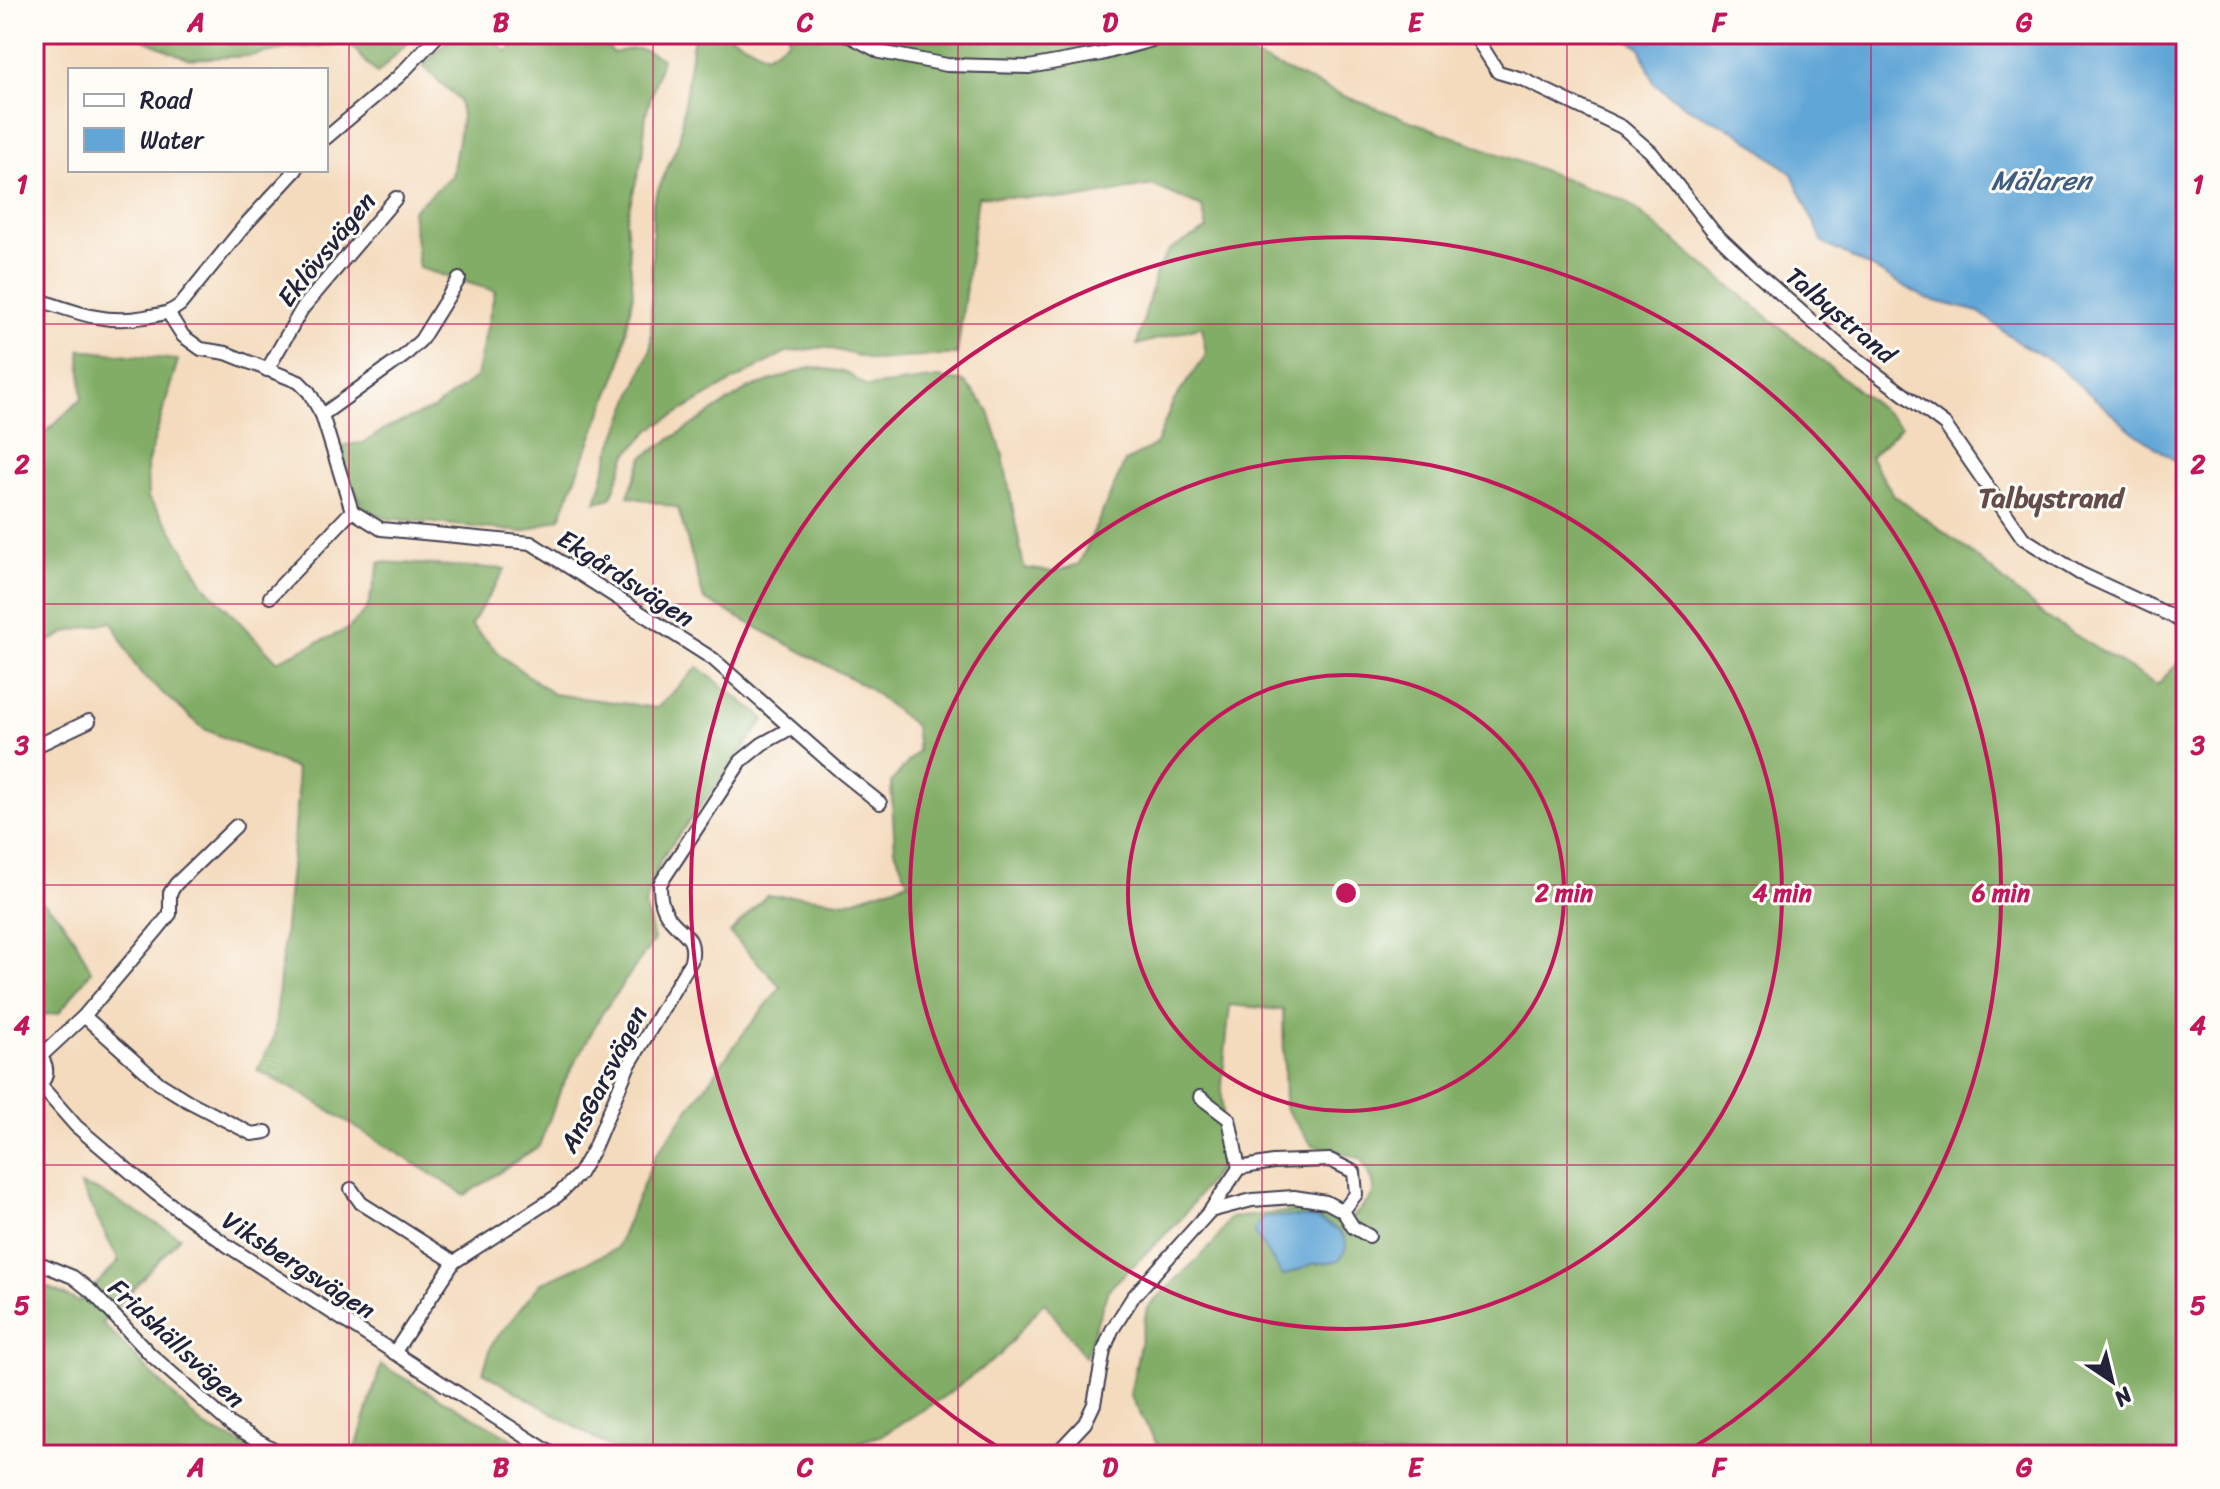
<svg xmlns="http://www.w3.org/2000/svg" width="2220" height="1489" font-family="Sriracha,sans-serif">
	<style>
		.forest { fill: #82ad66; stroke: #526850; stroke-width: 2; fill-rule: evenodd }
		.water { fill: #61a6d7; stroke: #426489; stroke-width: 2 }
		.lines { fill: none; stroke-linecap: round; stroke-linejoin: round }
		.minor-casing { stroke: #423e4f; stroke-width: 16 }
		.minor { stroke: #fff; stroke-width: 12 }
		.grid { fill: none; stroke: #c2185b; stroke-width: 2; stroke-opacity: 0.55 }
		.ring { fill: none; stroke: #c2185b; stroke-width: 4 }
		.labels { text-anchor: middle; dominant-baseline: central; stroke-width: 6; stroke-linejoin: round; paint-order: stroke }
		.street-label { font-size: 26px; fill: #22223b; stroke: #fdfcf7 }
		.water-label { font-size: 28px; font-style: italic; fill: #3e5d81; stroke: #fdfcf7 }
		.neighbourhood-label { font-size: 28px; font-weight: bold; fill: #634c4a; stroke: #fdfcf7 }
		.centre { fill: #c2185b; stroke: #fdfcf7; stroke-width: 4 }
		.ring-label { font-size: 24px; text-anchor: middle; font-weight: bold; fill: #c2185b; stroke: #fdfcf7; stroke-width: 6; stroke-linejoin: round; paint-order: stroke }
		.neatline { fill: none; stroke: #c2185b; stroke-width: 3 }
		.grid-label { font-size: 26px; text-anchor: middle; font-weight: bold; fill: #c2185b }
	</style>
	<rect width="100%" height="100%" fill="#fdfcf7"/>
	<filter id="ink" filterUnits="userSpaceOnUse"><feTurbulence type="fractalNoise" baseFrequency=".0125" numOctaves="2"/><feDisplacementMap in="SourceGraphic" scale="16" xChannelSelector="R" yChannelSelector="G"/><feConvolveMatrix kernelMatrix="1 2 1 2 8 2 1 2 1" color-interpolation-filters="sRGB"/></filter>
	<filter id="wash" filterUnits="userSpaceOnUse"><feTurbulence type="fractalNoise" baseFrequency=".006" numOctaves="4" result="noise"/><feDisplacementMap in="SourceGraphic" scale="32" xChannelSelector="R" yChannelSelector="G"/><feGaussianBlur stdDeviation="1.8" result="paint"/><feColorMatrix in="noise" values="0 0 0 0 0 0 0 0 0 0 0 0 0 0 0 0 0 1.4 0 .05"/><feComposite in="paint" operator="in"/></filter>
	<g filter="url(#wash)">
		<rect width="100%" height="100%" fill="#f4dbbe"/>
		<g class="forest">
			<polygon points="153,34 416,34 377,74 349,43 292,48 249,56 188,59 144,40"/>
			<path d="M454 34H487L507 52 523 34H598L613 53C636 47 642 46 662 59L646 114 642 158 626 220 633 293 620 366 560 518 523 532 385 518 364 508 342 463 344 445 363 443 388 427 433 409 476 377 495 291 419 268 412 211 452 176 462 116 459 100 423 66Z"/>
			<path d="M694 34H727L766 55 789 40 788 34H1209L1210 37 1344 96 1625 201 1902 426 1870 457 1894 495 1969 551 2046 617 2157 685 2186 655V1455H1163L1130 1395 1147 1308 1214 1243 1230 1218 1306 1210 1352 1218C1379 1191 1380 1191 1360 1158L1312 1145 1285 1108 1283 1010 1230 1005 1222 1084V1164L1180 1220 1108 1290 1085 1357 1044 1302 1000 1355 942 1398 882 1435 814 1455H623L483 1372 492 1344 541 1283 616 1249 655 1156 743 1034 781 987 730 933 766 896H801L846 902 908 882 895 850 891 782 918 751 915 726 867 687 704 599 678 508 628 496 643 457 749 388 811 367 846 372 867 387 940 378 965 382 988 409 1003 456 1024 568 1054 572 1079 564 1125 462 1156 444 1173 402 1206 355 1202 326 1137 345 1156 272 1169 250 1207 229 1202 207 1152 185 1075 199 978 196 957 354 874 360 825 347 786 352 738 378 651 429 627 454 611 498 596 502 610 451 651 348 653 202 679 141ZM1341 1233 1339 1261 1312 1264 1283 1276Z"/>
			<polygon points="80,350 178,360 147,465 148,498 170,527 205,586 277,661 348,629 367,609 380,562 505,569 471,625 504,658 553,694 657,708 698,667 765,719 661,859 645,905 654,940 601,1015 562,1086 539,1146 465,1195 299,1092 257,1070 274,1038 298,797 296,769 204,729 143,676 133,662 112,622 67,632 34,650 34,443 82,398"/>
			<path d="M34 896C63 914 77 940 91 971L59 1013 34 1016Z"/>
			<polygon points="80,1185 99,1191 180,1237 102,1323 204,1427 267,1455 34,1455 34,1280 79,1302 119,1261"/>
			<polygon points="381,1365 541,1455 354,1455"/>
		</g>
		<g class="water">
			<polygon points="1619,34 2186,34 2186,471 2177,462 2132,431 2052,361 2019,343 1979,312 1927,299 1878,271 1823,243 1792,174 1738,132 1686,107 1654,83 1640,47"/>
			<path d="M1265 1217C1278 1217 1291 1216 1304 1217 1317 1218 1343 1228 1346 1243 1347 1250 1343 1255 1339 1261L1312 1264 1283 1276 1255 1234 1257 1224Z"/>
		</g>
	</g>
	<g filter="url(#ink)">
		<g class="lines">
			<g class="minor-casing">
				<g id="minor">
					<polyline points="846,34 880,52 947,65 1029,67 1101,54 1174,34"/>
					<polyline points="1474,34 1498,72 1522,79 1622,127 1651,152 1713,231 1756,272 1847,352 1945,425 2023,538 2079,573 2172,616 2186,625"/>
					<polyline points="326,138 398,77 439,34"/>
					<path d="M34 298C72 311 104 325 145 317 160 314 167 315 180 305L246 224 296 170"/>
					<polyline points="169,314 183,336 201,349 226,353 299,382 309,392 322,415 352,511 381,529 531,543 713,659 840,771 880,803"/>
					<polyline points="267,370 302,309 396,198"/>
					<polyline points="34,405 35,406"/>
					<polyline points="322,415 404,356 421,340 459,279"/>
					<polyline points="270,597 352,511"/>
					<polyline points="34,747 89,721"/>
					<polyline points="84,1016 159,1083 188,1101 252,1134 266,1132"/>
					<polyline points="41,1056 84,1016 157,930 170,914 170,893 176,884 236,826"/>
					<polyline points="40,1085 76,1126 155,1193 228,1246 554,1455"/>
					<path d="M34 1088C50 1080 50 1064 36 1053"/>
					<polyline points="1200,1097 1229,1119 1239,1168"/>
					<polyline points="351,1189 361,1203 454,1262"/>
					<polyline points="1210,1211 1252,1200 1294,1197 1326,1202 1343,1211 1353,1227 1369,1236"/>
					<polyline points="34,1261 73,1277 92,1292 150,1354 231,1425 277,1451 292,1455"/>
					<path d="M394 1353 454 1262 557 1196 579 1174 594 1148 628 1067 691 961C697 934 680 934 668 916 661 906 660 896 660 884L741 761 762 744 791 728"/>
					<polyline points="1055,1455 1085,1423 1094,1404 1104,1350 1112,1330 1133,1297 1210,1211 1239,1168 1273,1162 1330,1160 1354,1172 1356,1194 1343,1211"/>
				</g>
			</g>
			<use href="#minor" class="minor"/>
		</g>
	</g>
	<path class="grid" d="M349 34V1455M653 34V1455M958 34V1455M1262 34V1455M1567 34V1455M1871 34V1455M34 324H2186M34 604H2186M34 885H2186M34 1165H2186"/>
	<g class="ring">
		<circle cx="1346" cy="893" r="218"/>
		<circle cx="1346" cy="893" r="436"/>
		<path d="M1009 1454A655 655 0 1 1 1683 1454"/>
	</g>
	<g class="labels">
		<g class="street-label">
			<text transform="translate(326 249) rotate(-51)">Eklövsvägen</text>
			<text transform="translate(1841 315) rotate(40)">Talbystrand</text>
			<text transform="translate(626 578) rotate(33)">Ekgårdsvägen</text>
			<text transform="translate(603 1079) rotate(-63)">AnsGarsvägen</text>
			<text transform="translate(299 1265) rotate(33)">Viksbergsvägen</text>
			<text transform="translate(177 1343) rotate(43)">Fridshällsvägen</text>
		</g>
		<g class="water-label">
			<text x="2041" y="180">Mälaren</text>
		</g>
		<g class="neighbourhood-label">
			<text x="2051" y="497">Talbystrand</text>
		</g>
	</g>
	<circle cx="1346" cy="893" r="12" class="centre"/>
	<g class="ring-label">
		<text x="1564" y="901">2 min</text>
		<text x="1782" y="901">4 min</text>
		<text x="2001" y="901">6 min</text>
	</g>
	<rect width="2220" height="1489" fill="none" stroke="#fdfcf7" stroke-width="88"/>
	<rect x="68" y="68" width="260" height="104" fill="#fdfcf7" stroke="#a5a5ac" stroke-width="2"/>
	<rect x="84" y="94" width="40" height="12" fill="#ffffff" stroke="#a5a5ac" stroke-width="2"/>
	<text x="140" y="108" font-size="24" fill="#22223b">Road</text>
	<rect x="84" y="128" width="40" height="24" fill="#61a6d7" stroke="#a5a5ac" stroke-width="2"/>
	<text x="140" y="148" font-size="24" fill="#22223b">Water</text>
	<g transform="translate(2112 1381) rotate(145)" stroke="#fdfcf7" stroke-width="6" paint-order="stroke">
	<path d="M0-6L14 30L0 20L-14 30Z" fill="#22223b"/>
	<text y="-12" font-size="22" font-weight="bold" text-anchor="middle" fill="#22223b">N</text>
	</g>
	<rect x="44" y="44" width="2132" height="1401" class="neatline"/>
	<g class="grid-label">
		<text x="196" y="31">A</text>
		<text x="501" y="31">B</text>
		<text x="805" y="31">C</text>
		<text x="1110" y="31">D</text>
		<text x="1415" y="31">E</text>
		<text x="1719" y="31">F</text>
		<text x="2024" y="31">G</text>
		<text x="22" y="193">1</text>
		<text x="2198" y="193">1</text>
		<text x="22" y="473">2</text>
		<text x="2198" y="473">2</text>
		<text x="22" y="754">3</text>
		<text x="2198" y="754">3</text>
		<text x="22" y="1034">4</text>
		<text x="2198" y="1034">4</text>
		<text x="22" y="1314">5</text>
		<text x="2198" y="1314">5</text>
		<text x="196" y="1476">A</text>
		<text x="501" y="1476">B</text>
		<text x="805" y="1476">C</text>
		<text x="1110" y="1476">D</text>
		<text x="1415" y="1476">E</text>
		<text x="1719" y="1476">F</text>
		<text x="2024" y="1476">G</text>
	</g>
</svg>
